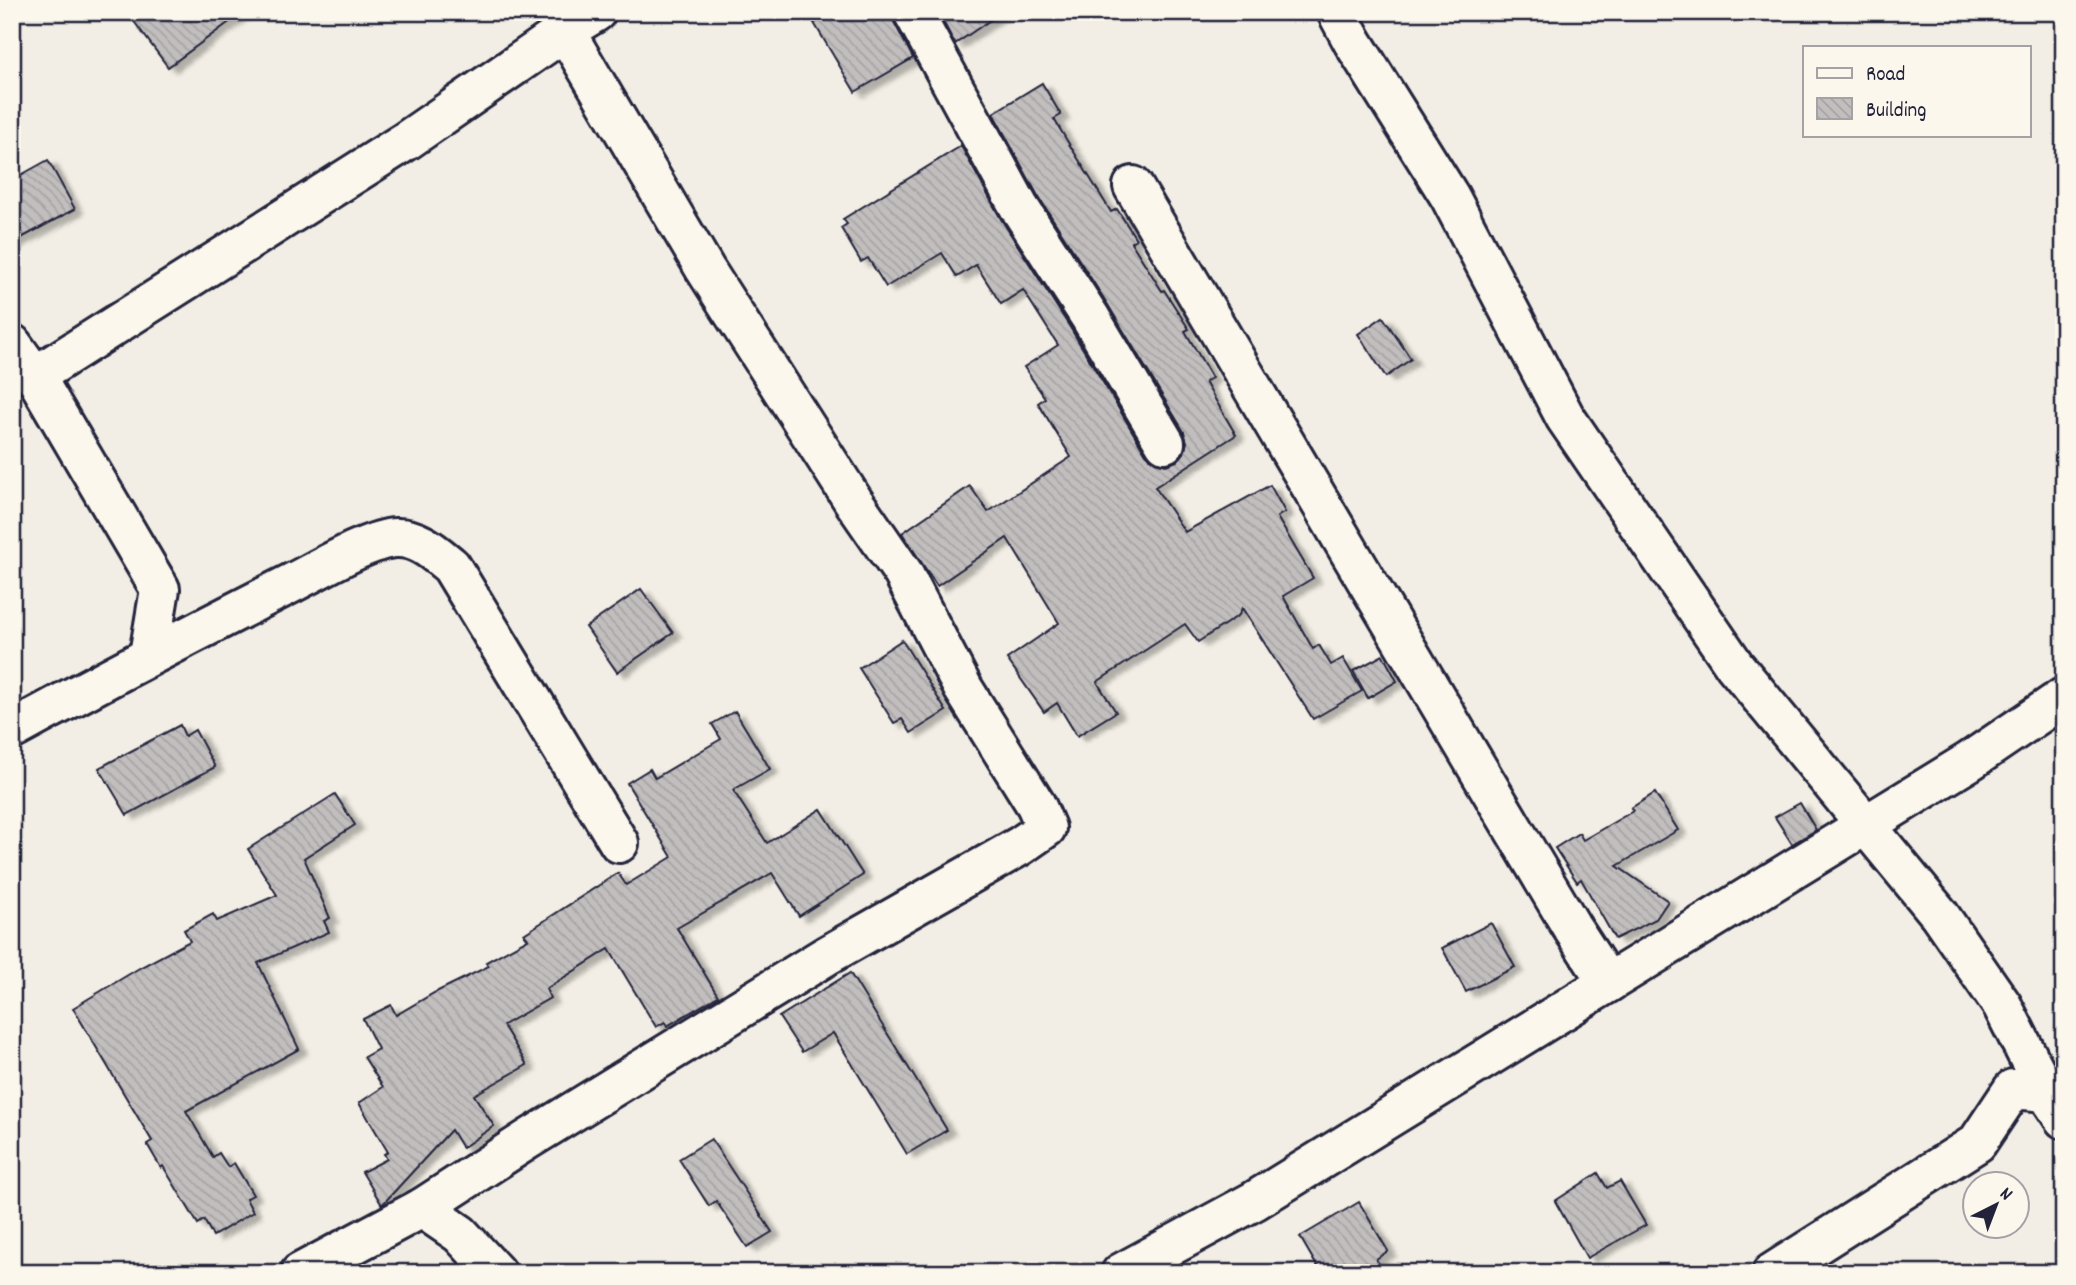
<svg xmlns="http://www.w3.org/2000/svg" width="2076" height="1285" font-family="Dekko,sans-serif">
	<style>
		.building { fill: url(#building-back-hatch); stroke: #22223b; stroke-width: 2; filter: url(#shadow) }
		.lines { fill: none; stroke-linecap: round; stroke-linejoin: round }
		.street-casing { stroke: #22223b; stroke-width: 44 }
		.street { stroke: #fbf7ec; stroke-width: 38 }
	</style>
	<defs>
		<pattern id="building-back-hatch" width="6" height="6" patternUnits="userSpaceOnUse" patternTransform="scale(1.75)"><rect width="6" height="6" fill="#c2bebe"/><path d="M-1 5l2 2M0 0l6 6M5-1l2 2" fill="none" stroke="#a6a3a4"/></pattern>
		<filter id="shadow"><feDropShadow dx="8" dy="4.5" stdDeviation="2" flood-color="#0004"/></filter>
	</defs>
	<rect width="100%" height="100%" fill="#f2eee5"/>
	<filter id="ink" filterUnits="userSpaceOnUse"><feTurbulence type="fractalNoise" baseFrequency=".0143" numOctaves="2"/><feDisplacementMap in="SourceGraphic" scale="14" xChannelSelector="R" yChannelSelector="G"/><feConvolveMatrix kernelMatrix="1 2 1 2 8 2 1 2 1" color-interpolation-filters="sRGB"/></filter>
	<g filter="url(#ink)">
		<g class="building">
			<polygon points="127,12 243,12 168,67"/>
			<polygon points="810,12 891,12 894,22 913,58 855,92 814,23 816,22"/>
			<polygon points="938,12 1002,12 955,44"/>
			<polygon points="1042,83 1061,115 1054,119 1066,139 1111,212 1117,209 1136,239 1131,242 1162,291 1164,290 1189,329 1185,331 1212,378 1205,382 1236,435 1155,487 1185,532 1270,485 1285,512 1277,517 1313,578 1283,596 1313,649 1319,645 1331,665 1343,658 1362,691 1313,719 1242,608 1239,615 1198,642 1185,624 1097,682 1116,712 1077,736 1057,703 1044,712 1007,659 1059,623 1007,538 937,586 902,533 970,486 988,512 1071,457 1038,403 1045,398 1024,367 1058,345 1023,290 1001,304 976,265 957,277 942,253 886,287 868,258 861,262 841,228 847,224 843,219 961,146 1001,219 1071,329 1146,454 1155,462 1166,465 1177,461 1184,453 1187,442 1184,432 1108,305 1038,196 993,113"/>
			<polygon points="48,160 75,209 12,243 12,180"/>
			<polygon points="1383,317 1411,359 1386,377 1358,334"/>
			<polygon points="641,589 673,633 617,672 586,627"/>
			<polygon points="902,640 946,711 911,733 902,719 894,723 859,668"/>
			<polygon points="1383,655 1397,681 1368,698 1353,671"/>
			<polygon points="735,711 770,769 733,790 767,843 821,809 863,875 799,916 772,873 677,928 718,996 667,1026 665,1022 656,1027 609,949 546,989 550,998 503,1025 527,1065 474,1095 494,1126 462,1148 451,1130 382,1205 362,1172 387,1159 384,1154 388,1152 359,1103 383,1087 364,1057 378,1049 363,1019 391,1005 396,1015 434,993 489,966 486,962 528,939 524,934 618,873 626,885 672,857 627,783 650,769 655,778 721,739 712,724"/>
			<polygon points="180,725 185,736 195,730 215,767 127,815 99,768"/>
			<polygon points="1655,793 1678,830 1617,866 1668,901 1656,919 1615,939 1581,879 1577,882 1555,848 1579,833 1583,840 1633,811 1631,808"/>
			<polygon points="335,794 355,825 304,858 330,918 324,921 329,932 258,963 299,1049 186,1111 213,1157 219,1153 228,1167 234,1163 253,1195 246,1199 253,1212 213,1236 204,1220 198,1224 163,1166 161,1168 147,1144 152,1141 73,1008 141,967 190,941 184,930 213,914 217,921 277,895 248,849"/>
			<polygon points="1800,803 1816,830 1792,844 1775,817"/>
			<polygon points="1491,923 1515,967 1466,992 1442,948"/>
			<polygon points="850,973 947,1130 907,1154 833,1033 802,1052 779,1017"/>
			<polygon points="711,1139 772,1232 747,1247 716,1201 709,1206 679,1159"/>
			<polygon points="1598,1173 1607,1188 1620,1181 1646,1225 1587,1258 1555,1201"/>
			<polygon points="1359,1202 1388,1251 1376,1259 1385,1273 1321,1273 1300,1237"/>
		</g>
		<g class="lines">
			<g class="street-casing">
				<g id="street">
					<polyline points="913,12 1019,207 1090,317 1165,443"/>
					<polyline points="1337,12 1353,42 1450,197 1565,417 1735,666 1939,914 2002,1005 2046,1092"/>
					<polyline points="12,344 35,376 160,589 149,655"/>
					<polyline points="35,376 406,141 565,31 596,12"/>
					<path d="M12 730C105 679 199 630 294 582 320 569 369 539 396 538 418 537 435 553 451 566L619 843"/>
					<polyline points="1608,983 1970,761 2064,697"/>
					<polyline points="422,1208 460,1234 496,1273"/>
					<polyline points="300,1273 422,1208 527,1140 826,956 1020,846 1046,828 1036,805 963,688 903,573 854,502 705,269 565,31 557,12"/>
					<polyline points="1121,1273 1254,1201 1608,983 1571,926 1133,186"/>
					<polyline points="1772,1273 1977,1143 2013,1089 2046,1092 2064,1119"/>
				</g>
			</g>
			<use href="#street" class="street"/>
		</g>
	</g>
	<rect width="2076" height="1285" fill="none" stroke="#fbf7ec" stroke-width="42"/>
	<rect x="21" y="21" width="2034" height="1243" fill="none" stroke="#22223b" stroke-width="2.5" filter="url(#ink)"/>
	<rect x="1803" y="46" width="228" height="91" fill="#fbf7ec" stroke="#a4a2a5" stroke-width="2"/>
	<rect x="1817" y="68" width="35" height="10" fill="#fbf7ec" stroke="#a4a2a5" stroke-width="2"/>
	<text x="1866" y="80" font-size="21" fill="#22223b">Road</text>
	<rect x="1817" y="98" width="35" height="21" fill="url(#building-back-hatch)" stroke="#a4a2a5" stroke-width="2"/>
	<text x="1866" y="116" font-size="21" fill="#22223b">Building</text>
	<g transform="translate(1996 1205) rotate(42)"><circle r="33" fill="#fbf7ec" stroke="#a4a2a5" stroke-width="2"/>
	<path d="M0-5L12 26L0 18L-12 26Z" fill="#22223b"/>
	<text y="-10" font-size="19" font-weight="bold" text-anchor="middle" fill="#22223b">N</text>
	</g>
</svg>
